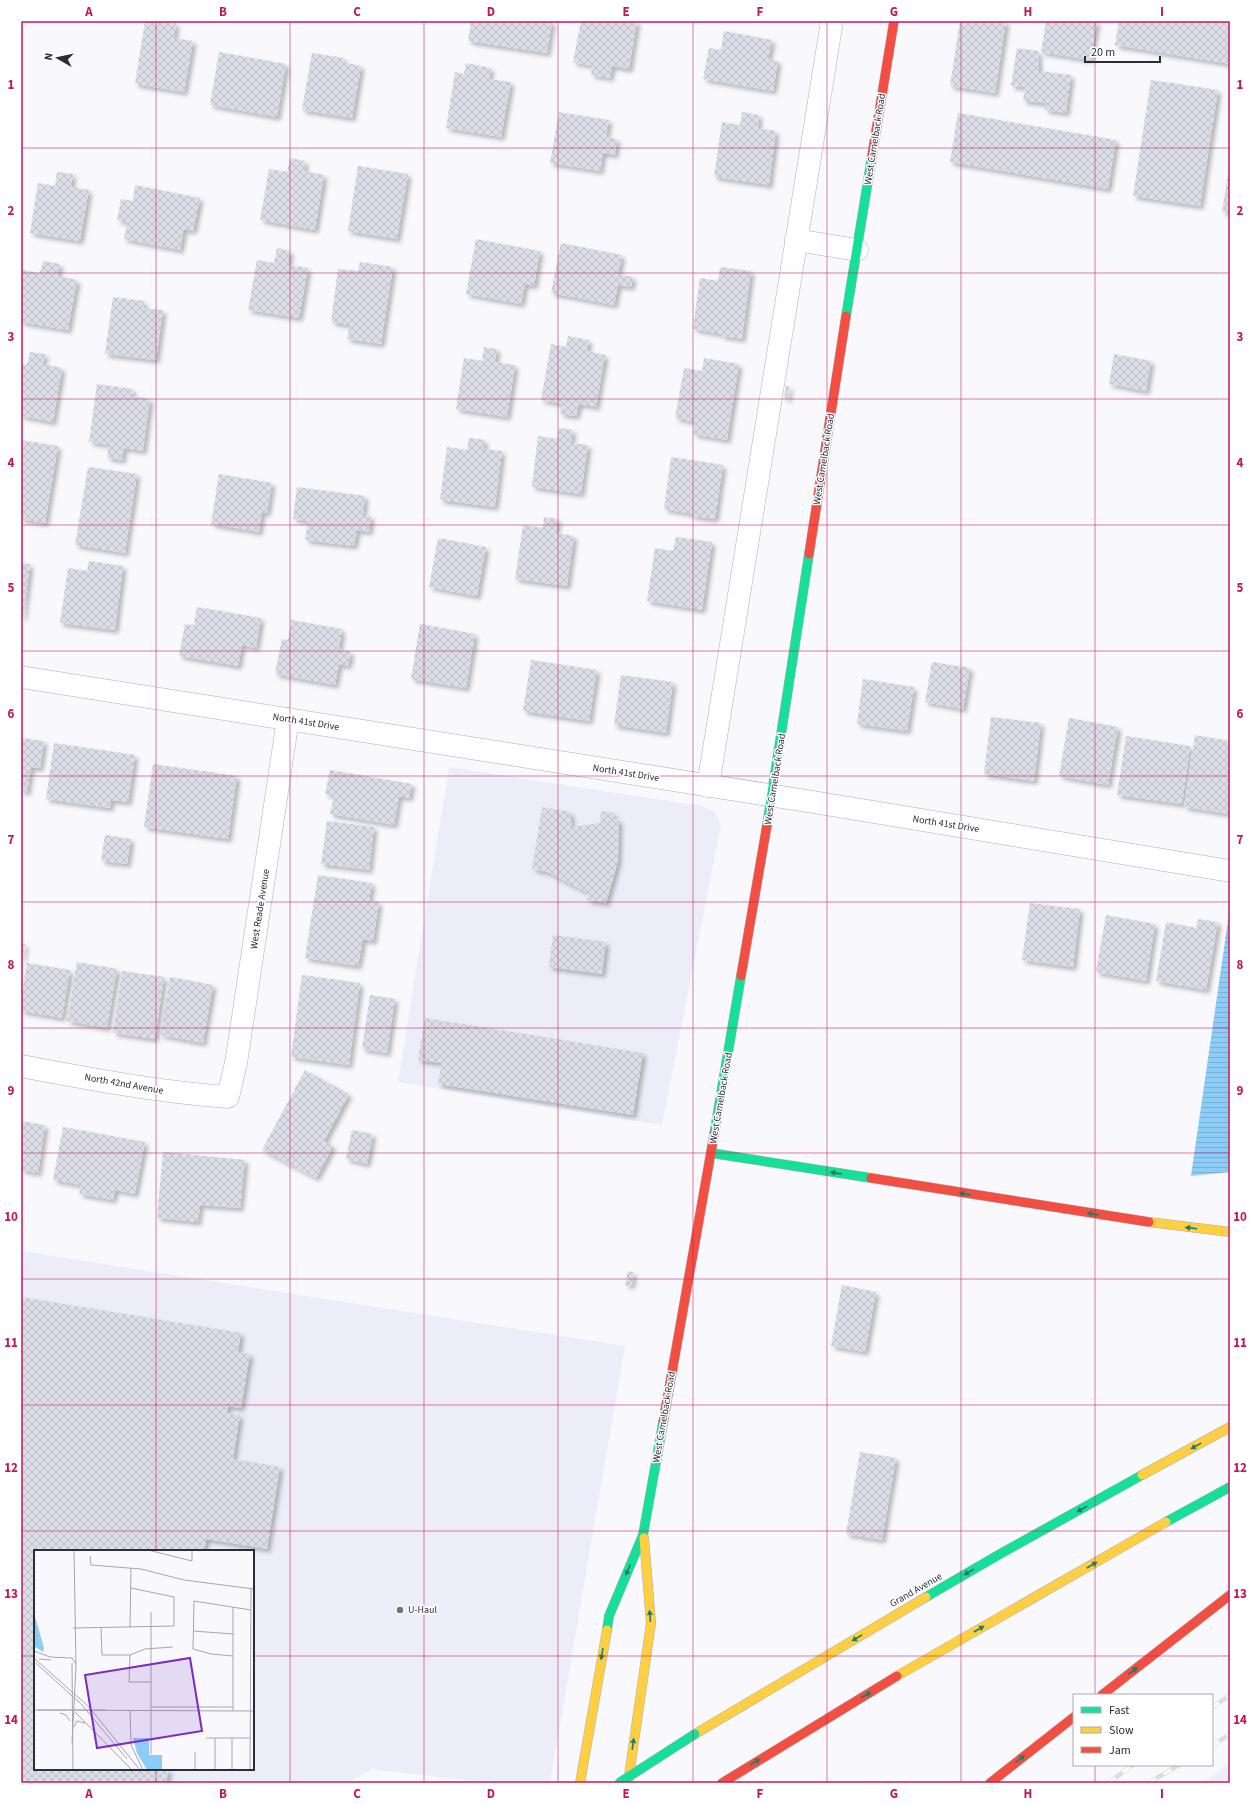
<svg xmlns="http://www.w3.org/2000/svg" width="1251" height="1804" font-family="'Source Sans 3',sans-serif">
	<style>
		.built { fill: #ededf9; fill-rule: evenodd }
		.water { fill: url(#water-rules) }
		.building { fill: url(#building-cross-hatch); filter: url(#shadow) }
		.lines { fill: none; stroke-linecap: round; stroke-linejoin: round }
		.street-casing { stroke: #aeaeb7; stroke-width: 23 }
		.fast-casing { stroke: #aeaeb7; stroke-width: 10 }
		.slow-casing { stroke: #aeaeb7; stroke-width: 10 }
		.jam-casing { stroke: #aeaeb7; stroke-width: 10 }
		.street { stroke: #fefeff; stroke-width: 22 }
		.fast { stroke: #16e098; stroke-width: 9 }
		.slow { stroke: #ffcf43; stroke-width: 9 }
		.jam { stroke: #f24e42; stroke-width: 9 }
		.rail-casing { stroke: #dddddf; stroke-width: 4.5 }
		.rail { stroke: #fff; stroke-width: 3; stroke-dasharray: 9; stroke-linecap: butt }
		.fast-bridge-casing { stroke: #aeaeb7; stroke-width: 10; stroke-linecap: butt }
		.fast-bridge { stroke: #16e098; stroke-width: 9 }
		.oneway { fill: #227d64 }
		.grid { fill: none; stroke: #c2185b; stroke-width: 1; stroke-opacity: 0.55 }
		.poi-dot { fill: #73737e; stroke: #fff; stroke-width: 1.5 }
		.labels { text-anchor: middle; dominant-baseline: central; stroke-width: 3; stroke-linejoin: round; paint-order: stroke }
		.street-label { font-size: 10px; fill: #2c2c39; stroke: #fff }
		.poi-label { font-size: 10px; fill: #2c2c39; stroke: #fff; text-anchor: start }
		.inset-road { fill: none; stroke: #a6a6af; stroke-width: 1 }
		.view { fill: #7b2cbf; fill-opacity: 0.15; stroke: #7b2cbf; stroke-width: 2 }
		.inset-edge { fill: none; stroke: #2c2c39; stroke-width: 2 }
		.neatline { fill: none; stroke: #c2185b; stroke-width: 1.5 }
		.grid-label { font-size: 13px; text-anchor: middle; font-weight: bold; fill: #c2185b }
	</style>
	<defs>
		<pattern id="water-rules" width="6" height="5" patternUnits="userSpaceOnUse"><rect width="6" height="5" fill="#8ccdf7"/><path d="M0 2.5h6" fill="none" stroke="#79b0d4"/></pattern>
		<pattern id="building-cross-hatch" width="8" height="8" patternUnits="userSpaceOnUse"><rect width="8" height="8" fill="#dbdee6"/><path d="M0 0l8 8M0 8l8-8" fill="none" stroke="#bcbfc6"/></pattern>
		<filter id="shadow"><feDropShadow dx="3.5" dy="3.5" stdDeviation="2" flood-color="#0004"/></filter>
	</defs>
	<rect width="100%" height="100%" fill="#f8f8fd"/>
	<g class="built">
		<polygon points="449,767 701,806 715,812 721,825 662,1125 398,1082"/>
		<path d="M21 1251 625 1346 550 1783H489L372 1769 347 1783H21ZM35 1551H253V1769H35Z"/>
		<polygon points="1230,1763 1230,1783 1203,1783"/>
	</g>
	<polygon class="water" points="1230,907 1230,1172 1191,1176"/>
	<g class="building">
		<polygon points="145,21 163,21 176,23 174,38 193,41 184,92 135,84"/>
		<polygon points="471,21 552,21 547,53 468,41"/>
		<polygon points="581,21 637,21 629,69 612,66 610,78 591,75 592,66 573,62"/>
		<polygon points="960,21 1006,21 995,93 950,86"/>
		<polygon points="1046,21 1097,21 1090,60 1041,52"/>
		<polygon points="1119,21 1230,21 1230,64 1115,45"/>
		<polygon points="724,31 772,40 768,59 778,61 773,91 703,79 709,48 721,50"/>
		<polygon points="1017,48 1038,51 1039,71 1071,75 1066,113 1045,110 1045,103 1023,101 1025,87 1011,86"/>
		<polygon points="219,52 286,64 277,117 210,105"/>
		<polygon points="312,53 344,58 343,62 361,66 352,118 302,110"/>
		<polygon points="466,63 491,68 489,79 511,82 501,137 446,128 455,72 464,74"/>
		<polygon points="1151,80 1218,90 1200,206 1133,196"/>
		<polygon points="559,112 609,120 606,137 617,139 615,155 603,153 600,171 550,163"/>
		<polygon points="742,112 759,115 758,128 776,131 769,185 714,177 722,122 740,125"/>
		<polygon points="958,113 1116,140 1108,189 950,162"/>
		<polygon points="290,158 305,161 304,171 324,175 315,230 260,220 269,169 287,172"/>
		<polygon points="358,166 408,174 397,239 348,231"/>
		<polygon points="1229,168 1230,168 1230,213 1222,212"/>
		<polygon points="57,172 73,174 71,187 89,190 80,241 30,233 38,183 55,186"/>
		<polygon points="135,185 200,198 193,231 184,229 180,250 124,239 127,222 117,220 121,199 133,201"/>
		<polygon points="476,239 540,251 534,286 525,284 521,304 466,294"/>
		<polygon points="561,243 622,255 618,274 633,277 631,287 618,285 614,305 551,293"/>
		<polygon points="277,248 290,251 288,265 308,268 299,318 248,310 257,260 274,263"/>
		<polygon points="43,261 60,264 58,276 77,280 68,330 21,322 21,279 23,270 40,273"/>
		<polygon points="360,262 393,267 381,344 347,339 350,325 331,322 338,269 358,271"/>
		<polygon points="720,267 751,271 742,339 722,336 722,334 693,329 700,278 718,281"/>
		<polygon points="113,297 144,301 143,308 163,310 156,360 105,354"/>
		<polygon points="568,336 589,340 587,351 605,355 596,407 579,404 576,416 560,414 562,404 541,400 551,344 566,347"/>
		<polygon points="484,347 497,349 495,362 515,365 507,417 456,409 464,358 482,361"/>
		<polygon points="30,352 45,354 43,364 62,368 53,422 21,416 21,363 27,365"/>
		<polygon points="1114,354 1151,361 1146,391 1109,384"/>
		<polygon points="704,358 739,364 727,440 693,434 695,422 675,418 684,368 702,371"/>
		<polygon points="97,384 133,389 132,396 150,399 143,451 124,448 122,460 107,458 109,445 89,442"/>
		<polygon points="786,386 789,386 788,399 784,398"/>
		<polygon points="559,428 573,430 571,443 588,445 581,494 532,487 538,436 557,439"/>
		<polygon points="469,438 485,440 483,449 502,451 495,507 440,500 447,447 467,450"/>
		<polygon points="21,440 58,446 45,523 21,519"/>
		<polygon points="671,457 723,465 715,519 692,516 693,514 664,509"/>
		<polygon points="88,467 137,474 125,553 75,545"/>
		<polygon points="219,474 272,483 267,513 262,512 259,532 211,524"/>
		<polygon points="297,487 365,496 363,515 371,516 369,532 357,530 354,546 305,540 308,521 293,519"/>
		<polygon points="544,517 558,519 556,533 574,536 567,586 515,579 523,525 543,528"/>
		<polygon points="676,537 712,542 702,610 647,601 655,548 673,551"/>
		<polygon points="438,538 486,547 477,596 429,587"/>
		<polygon points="89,561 123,566 115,630 60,623 68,568 87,571"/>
		<polygon points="21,563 30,564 23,618 21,617"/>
		<polygon points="197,607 261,618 256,648 242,645 238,666 179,656 185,624 194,625"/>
		<polygon points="291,620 342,629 339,649 351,652 348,666 339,664 335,685 275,674 282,639 288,640"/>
		<polygon points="420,624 475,634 466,688 411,679"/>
		<polygon points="531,660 597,670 589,721 523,711"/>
		<polygon points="932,662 970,668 963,709 925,702"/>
		<polygon points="621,675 673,682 666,733 614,725"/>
		<polygon points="863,679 914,687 907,731 857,724"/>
		<polygon points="991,717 1041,723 1034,781 984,774"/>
		<polygon points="1069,718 1118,727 1108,785 1059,776"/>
		<polygon points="1195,735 1230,741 1230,814 1184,807"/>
		<polygon points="1126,736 1190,746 1182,804 1117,795"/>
		<polygon points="21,738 44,741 40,768 31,767 27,792 21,791"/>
		<polygon points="54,743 135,755 128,802 111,800 110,808 46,799"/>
		<polygon points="153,764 237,776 228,839 144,827"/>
		<polygon points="330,770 412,784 409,798 399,796 394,825 330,814 334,796 325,794"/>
		<polygon points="542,807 570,812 572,827 600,823 601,811 614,813 613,819 619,820 618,861 606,903 587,900 588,893 547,872 532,869"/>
		<polygon points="327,821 374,827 369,870 321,864"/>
		<polygon points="105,835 131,839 127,864 101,861"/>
		<polygon points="318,875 372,883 369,901 379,902 373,941 363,939 358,966 305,958"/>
		<polygon points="1030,903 1080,909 1073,967 1022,960"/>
		<polygon points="1106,915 1155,924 1146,981 1096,972"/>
		<polygon points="1198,919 1218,922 1206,990 1156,981 1166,922 1196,928"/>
		<polygon points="553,935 606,942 602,974 549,967"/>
		<polygon points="21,943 25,944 22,962 21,962"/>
		<polygon points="77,962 117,969 107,1028 67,1021"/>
		<polygon points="27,963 70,970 62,1018 21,1011 21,998"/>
		<polygon points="122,971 164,977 155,1039 113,1033"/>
		<polygon points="302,975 360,983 349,1065 291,1057"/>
		<polygon points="170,977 213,985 203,1043 160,1035"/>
		<polygon points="370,995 395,999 387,1053 362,1049"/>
		<polygon points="425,1018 643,1053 633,1115 438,1084 442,1063 418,1060"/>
		<polygon points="305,1070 349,1094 324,1141 333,1146 316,1178 262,1150"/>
		<polygon points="21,1121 45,1125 38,1173 21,1170"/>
		<polygon points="63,1127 145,1142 135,1194 115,1190 113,1200 79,1194 81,1185 53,1180"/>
		<polygon points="352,1130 373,1134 367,1164 346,1159"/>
		<polygon points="163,1152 245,1160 240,1208 200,1205 198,1222 157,1218"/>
		<polygon points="628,1271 633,1272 632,1284 625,1286"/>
		<polygon points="842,1285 876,1292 865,1352 831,1346"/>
		<polygon points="21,1297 241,1333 238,1352 250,1354 241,1408 228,1406 227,1413 240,1415 233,1459 280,1467 267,1549 206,1539 204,1551 35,1551 35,1769 169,1769 166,1783 21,1783"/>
		<polygon points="860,1452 896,1458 882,1540 846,1534"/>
	</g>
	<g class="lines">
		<g class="street-casing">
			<g id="street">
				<polyline points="796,240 857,250"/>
				<polyline points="21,677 813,802 1230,871"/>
				<polyline points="708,786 832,21"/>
				<path d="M21 1066C90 1079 158 1092 228 1097L236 1063 288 719"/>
			</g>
		</g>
		<g class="fast-casing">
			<g id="fast">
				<polyline points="846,316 872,156"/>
				<polyline points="767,825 809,554"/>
				<polyline points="714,1135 741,976"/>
				<polyline points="711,1153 871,1178"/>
				<polyline points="1166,1522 1230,1487"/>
				<polyline points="926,1597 1000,1554 1142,1475"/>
				<polyline points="607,1630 609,1616 643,1535 663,1423"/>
			</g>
		</g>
		<g class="slow-casing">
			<g id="slow">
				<polyline points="1149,1222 1230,1232"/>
				<polyline points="1142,1475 1230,1427"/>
				<polyline points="897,1676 1166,1522"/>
				<polyline points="695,1734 926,1597"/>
				<polyline points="580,1783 607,1630"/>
				<polyline points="628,1783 651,1623 644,1538"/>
			</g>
		</g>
		<g class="jam-casing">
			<g id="jam">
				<polyline points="872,156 894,21"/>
				<polyline points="809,554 846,316"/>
				<polyline points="741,976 767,825"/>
				<polyline points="871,1178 1149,1222"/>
				<polyline points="663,1423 714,1135"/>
				<polyline points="1102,1695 1230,1595"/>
				<polyline points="722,1783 897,1676"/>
				<polyline points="990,1783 1074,1717"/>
			</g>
		</g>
		<use href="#street" class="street"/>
		<use href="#fast" class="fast"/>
		<use href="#slow" class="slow"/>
		<use href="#jam" class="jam"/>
		<g class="rail-casing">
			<g id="rail">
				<polyline points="1212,1708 1230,1695"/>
				<polyline points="1212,1746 1230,1734"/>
				<polyline points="1108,1783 1133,1765"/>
				<polyline points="1148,1783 1179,1765"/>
			</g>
		</g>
		<use href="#rail" class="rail"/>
		<g class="fast-bridge-casing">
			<polyline id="fast-bridge" points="619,1783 695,1734"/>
		</g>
		<use href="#fast-bridge" class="fast-bridge"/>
	</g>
	<defs><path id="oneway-solid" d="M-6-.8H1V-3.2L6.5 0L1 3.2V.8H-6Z"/></defs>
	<g class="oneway">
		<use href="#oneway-solid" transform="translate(836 1173) rotate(-171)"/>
		<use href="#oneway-solid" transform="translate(965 1194) rotate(-171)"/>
		<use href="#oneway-solid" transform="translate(1093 1214) rotate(-171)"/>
		<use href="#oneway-solid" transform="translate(1191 1228) rotate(-173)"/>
		<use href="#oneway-solid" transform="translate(1196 1446) rotate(151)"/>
		<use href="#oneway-solid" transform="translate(1082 1509) rotate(151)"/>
		<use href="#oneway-solid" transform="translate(1092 1565) rotate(-30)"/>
		<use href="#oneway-solid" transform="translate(628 1570) rotate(113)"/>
		<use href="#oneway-solid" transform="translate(969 1572) rotate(150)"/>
		<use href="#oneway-solid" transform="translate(650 1616) rotate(-94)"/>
		<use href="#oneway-solid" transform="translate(979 1629) rotate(-30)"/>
		<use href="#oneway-solid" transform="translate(857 1638) rotate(149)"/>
		<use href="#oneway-solid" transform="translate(602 1654) rotate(100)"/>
		<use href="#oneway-solid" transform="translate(1133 1671) rotate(-38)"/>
		<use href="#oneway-solid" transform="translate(866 1695) rotate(-30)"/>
		<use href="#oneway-solid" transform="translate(633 1744) rotate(-82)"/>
		<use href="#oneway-solid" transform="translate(1020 1759) rotate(-38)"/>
		<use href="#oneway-solid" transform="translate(755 1762) rotate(-32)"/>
	</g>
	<path class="grid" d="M156 21V1551M290 21V1783M424 21V1783M558 21V1783M693 21V1783M827 21V1783M961 21V1783M1095 21V1695M21 148H1230M21 273H1230M21 399H1230M21 525H1230M21 651H1230M21 776H1230M21 902H1230M21 1028H1230M21 1153H1230M21 1279H1230M21 1405H1230M21 1531H1230M21 1656H35M253 1656H1230M1095 1765V1783M156 1769V1783"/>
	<circle class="poi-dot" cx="400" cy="1610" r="4"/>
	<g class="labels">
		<g class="street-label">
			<text transform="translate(875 139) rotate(-81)">West Camelback Road</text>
			<text transform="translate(824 459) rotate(-81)">West Camelback Road</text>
			<text transform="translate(306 722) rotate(9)">North 41st Drive</text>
			<text transform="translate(626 773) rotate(9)">North 41st Drive</text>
			<text transform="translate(775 779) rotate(-81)">West Camelback Road</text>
			<text transform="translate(946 824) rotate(9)">North 41st Drive</text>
			<text transform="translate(260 909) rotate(-81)">West Reade Avenue</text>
			<text transform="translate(124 1084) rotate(10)">North 42nd Avenue</text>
			<text transform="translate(721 1098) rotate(-80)">West Camelback Road</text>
			<text transform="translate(664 1417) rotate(-80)">West Camelback Road</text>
			<text transform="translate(916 1590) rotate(-30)">Grand Avenue</text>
		</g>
		<g class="poi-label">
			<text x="408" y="1610">U-Haul</text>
		</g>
	</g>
	<g transform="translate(34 1550)">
		<rect width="220" height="220" fill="#f8f8fd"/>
		<path d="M0 63 10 98 9 102 0 96ZM99 188H115V205H128V220H113L103 203Z" fill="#8ccdf7"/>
		<path class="inset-road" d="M114 0 158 11V0M56 6 57 15 107 19 150 30 220 39M199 57V161M39 78 140 76V47L97 38M67 78 68 105H96L111 99 139 97M96 78 97 18M159 81 199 84M0 101 16 107 38 108 42 114M96 105 95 132H117M199 106 177 104 159 99 160 51 217 60M0 108 55 157 106 220M5 109 17 110M2 113 48 155 93 209M38 113 39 220M117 157H199M0 160 220 161M4 160H72M96 160 97 195 109 220M41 162 98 220M26 163 32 165 36 171M40 177 43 171 51 173M172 188H217M181 188V220M38 193 42 116 40 0M117 204V62M161 220V202M198 220V188M216 220 217 39"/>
		<path class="view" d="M156 108 168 181 63 198 51 125Z"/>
		<rect width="220" height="220" class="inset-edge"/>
	</g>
	<rect width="1251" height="1804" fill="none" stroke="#ffffff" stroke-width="44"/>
	<rect x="1073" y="1694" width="140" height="72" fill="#ffffff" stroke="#ababb0"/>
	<rect x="1081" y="1707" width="20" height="6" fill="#16e098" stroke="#ababb0"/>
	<text x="1109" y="1714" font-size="12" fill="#2c2c39">Fast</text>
	<rect x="1081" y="1727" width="20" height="6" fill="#ffcf43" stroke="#ababb0"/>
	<text x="1109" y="1734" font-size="12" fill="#2c2c39">Slow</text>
	<rect x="1081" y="1747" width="20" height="6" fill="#f24e42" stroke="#ababb0"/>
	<text x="1109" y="1754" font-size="12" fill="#2c2c39">Jam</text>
	<g transform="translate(58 58) rotate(279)" stroke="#ffffff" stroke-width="3" paint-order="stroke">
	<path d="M0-3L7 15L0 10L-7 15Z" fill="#2c2c39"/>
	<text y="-6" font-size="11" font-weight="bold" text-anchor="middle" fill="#2c2c39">N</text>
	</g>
	<path d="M1085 56v6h75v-6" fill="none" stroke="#2c2c39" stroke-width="2"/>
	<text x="1091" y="56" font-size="12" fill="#2c2c39" stroke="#ffffff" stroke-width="3" paint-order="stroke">20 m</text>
	<rect x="22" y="22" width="1207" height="1760" class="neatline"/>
	<g class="grid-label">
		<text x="89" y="16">A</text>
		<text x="223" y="16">B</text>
		<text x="357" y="16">C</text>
		<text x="491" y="16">D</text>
		<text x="626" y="16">E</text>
		<text x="760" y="16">F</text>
		<text x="894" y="16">G</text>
		<text x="1028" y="16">H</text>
		<text x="1162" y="16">I</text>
		<text x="11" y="89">1</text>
		<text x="1240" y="89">1</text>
		<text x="11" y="215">2</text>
		<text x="1240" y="215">2</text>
		<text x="11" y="341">3</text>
		<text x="1240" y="341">3</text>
		<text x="11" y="467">4</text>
		<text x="1240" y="467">4</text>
		<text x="11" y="592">5</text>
		<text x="1240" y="592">5</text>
		<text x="11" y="718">6</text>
		<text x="1240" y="718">6</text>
		<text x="11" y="844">7</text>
		<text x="1240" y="844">7</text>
		<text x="11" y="969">8</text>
		<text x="1240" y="969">8</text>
		<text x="11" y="1095">9</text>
		<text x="1240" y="1095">9</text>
		<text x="11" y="1221">10</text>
		<text x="1240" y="1221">10</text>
		<text x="11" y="1347">11</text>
		<text x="1240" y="1347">11</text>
		<text x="11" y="1472">12</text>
		<text x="1240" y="1472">12</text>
		<text x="11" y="1598">13</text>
		<text x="1240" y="1598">13</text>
		<text x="11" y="1724">14</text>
		<text x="1240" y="1724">14</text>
		<text x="89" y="1798">A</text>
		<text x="223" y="1798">B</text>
		<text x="357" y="1798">C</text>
		<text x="491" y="1798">D</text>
		<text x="626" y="1798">E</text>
		<text x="760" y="1798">F</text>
		<text x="894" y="1798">G</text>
		<text x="1028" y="1798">H</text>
		<text x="1162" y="1798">I</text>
	</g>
</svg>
